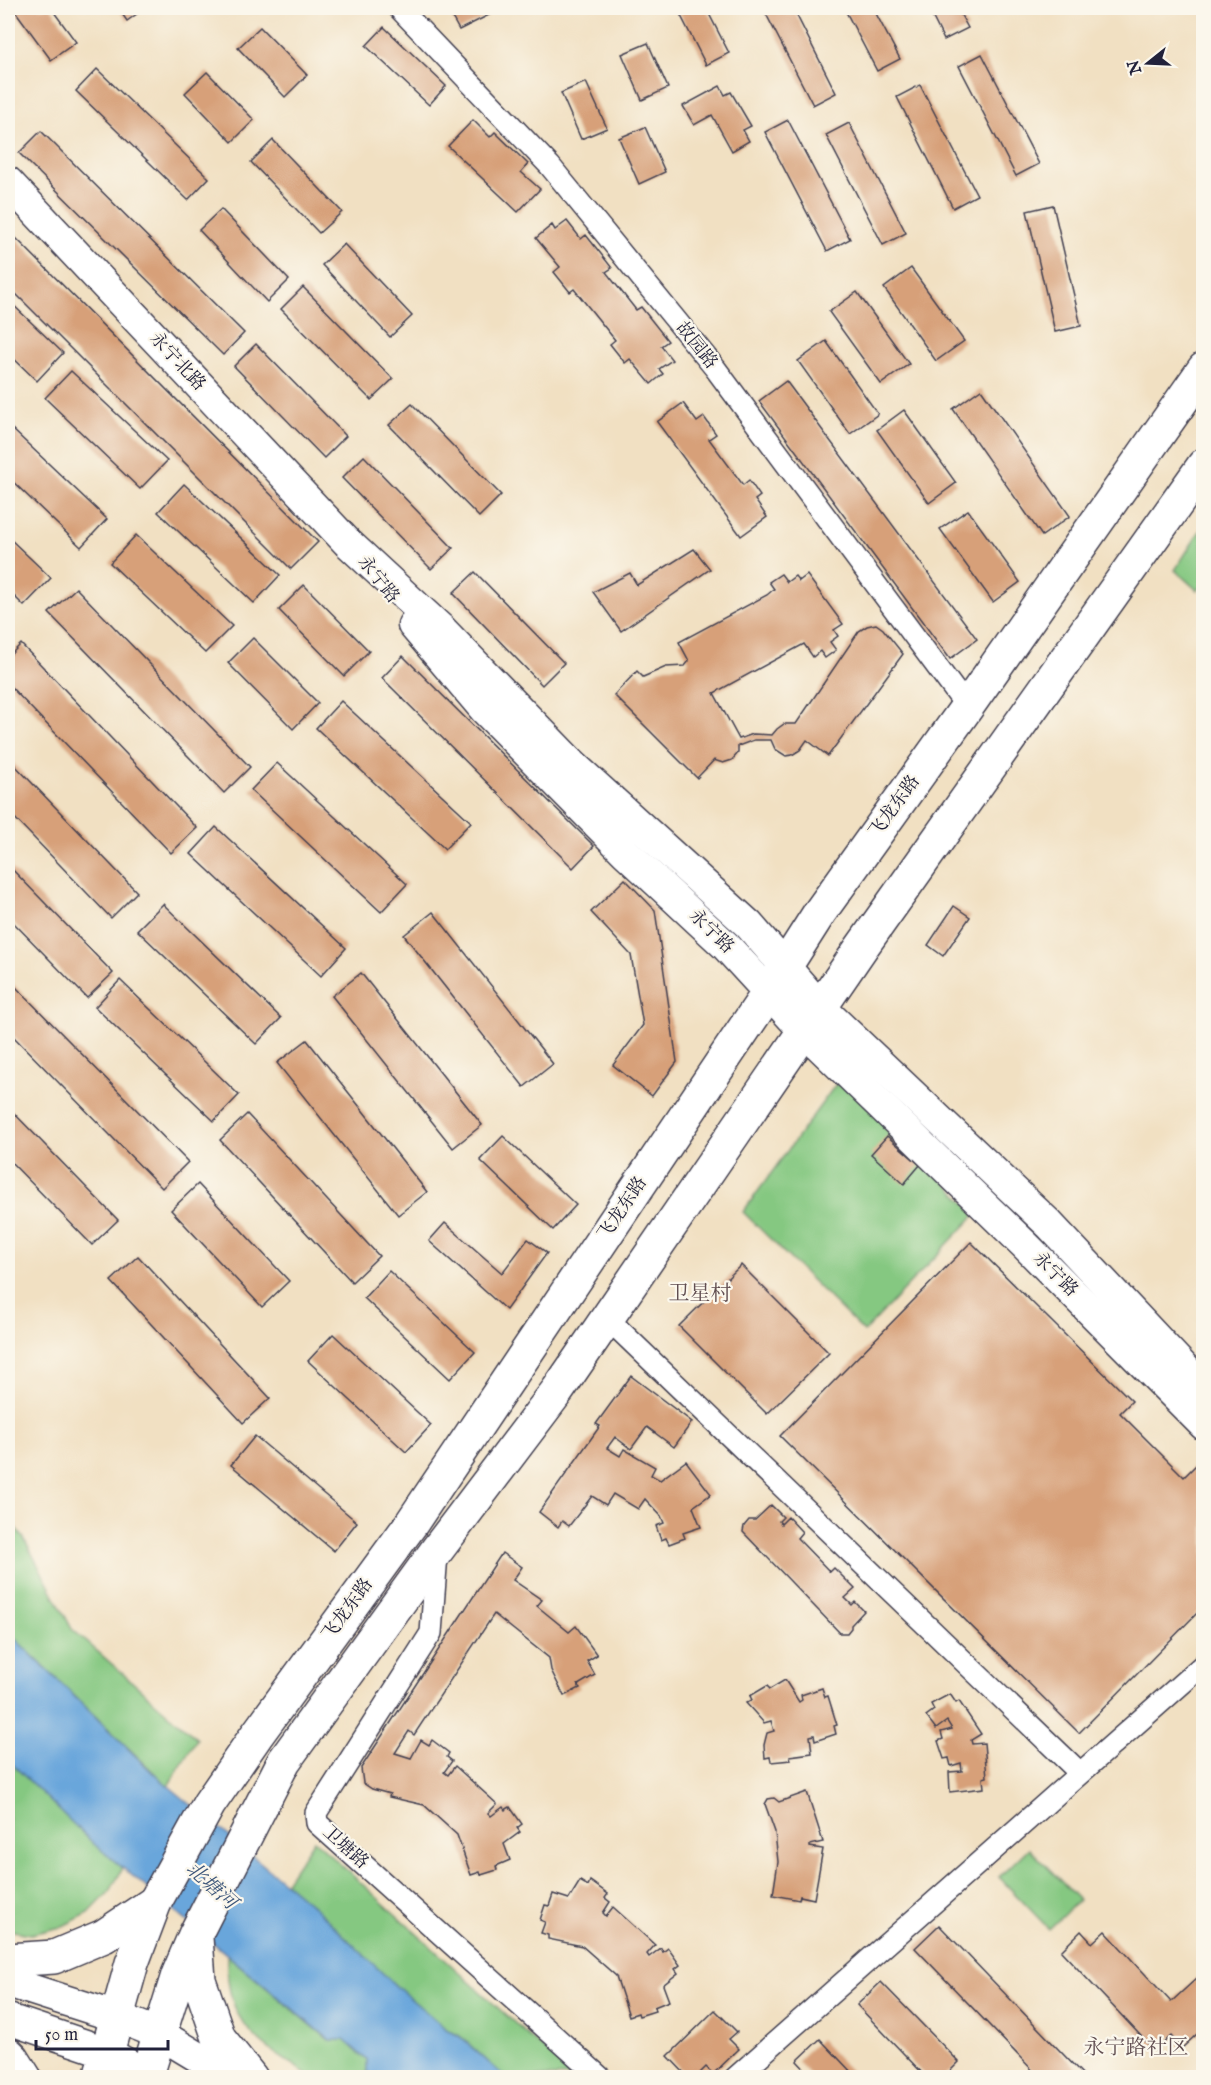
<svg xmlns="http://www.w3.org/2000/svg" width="1211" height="2085" font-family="'IM FELL English','Noto Serif SC',serif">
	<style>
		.green { fill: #85c881; stroke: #54755e; stroke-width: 1.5 }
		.water { fill: #69a6db; stroke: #46648b; stroke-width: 1.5 }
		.building { fill: #d7a079 }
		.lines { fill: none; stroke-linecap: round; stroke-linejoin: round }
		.street-casing { stroke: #413e4f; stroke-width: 24 }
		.secondary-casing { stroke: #413e4f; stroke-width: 33 }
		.primary-casing { stroke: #413e4f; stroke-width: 36 }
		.street { stroke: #fff; stroke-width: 21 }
		.secondary { stroke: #fff; stroke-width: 30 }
		.primary { stroke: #fff; stroke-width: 33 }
		.labels { text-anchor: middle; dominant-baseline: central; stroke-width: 4.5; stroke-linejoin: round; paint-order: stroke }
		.street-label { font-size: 18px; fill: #22223b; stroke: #fbf7ec }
		.water-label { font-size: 20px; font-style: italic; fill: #3e577b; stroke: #fbf7ec }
		.quarter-label { font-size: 21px; fill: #614e51; stroke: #fbf7ec }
	</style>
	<rect width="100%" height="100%" fill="#fbf7ec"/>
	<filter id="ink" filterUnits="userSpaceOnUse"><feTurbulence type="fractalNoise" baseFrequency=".0167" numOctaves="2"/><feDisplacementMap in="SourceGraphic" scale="12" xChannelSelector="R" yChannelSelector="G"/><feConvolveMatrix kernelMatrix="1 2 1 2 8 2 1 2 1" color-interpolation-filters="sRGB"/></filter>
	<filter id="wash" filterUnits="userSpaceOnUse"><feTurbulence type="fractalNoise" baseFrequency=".008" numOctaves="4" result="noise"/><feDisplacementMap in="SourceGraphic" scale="24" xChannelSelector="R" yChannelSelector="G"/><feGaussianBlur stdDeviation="1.35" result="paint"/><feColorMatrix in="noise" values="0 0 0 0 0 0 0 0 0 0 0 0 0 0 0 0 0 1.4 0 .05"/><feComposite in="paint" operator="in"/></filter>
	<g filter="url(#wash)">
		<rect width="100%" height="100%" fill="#f1e0c2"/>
		<g class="green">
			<polygon points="1203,526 1203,586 1197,590 1175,570"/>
			<polygon points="850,1083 976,1214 864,1332 743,1212 836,1084"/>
			<polygon points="8,1519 23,1537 72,1629 197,1739 168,1786 8,1632"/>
			<polygon points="8,1760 94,1844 123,1868 110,1891 89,1913 61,1927 31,1934 8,1930"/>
			<polygon points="314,1840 574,2077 505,2077 460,2036 446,2029 397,1987 315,1908 285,1883"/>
			<polygon points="1029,1848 1079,1900 1049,1929 999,1877"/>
			<path d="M227 1955 329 2040H344L367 2060V2071L374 2077C361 2077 324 2080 314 2077 306 2075 297 2067 290 2063 245 2036 225 2009 227 1955Z"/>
		</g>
		<polygon class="water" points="8,1632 153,1773 315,1908 397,1987 446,2029 459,2036 505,2077 374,2077 367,2071 367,2060 344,2040 330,2040 94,1844 8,1760"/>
		<g id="blocks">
			<g class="building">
				<polygon points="13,8 51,8 76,42 51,60"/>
				<polygon points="118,8 145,8 127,21"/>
				<polygon points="447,8 503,8 459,30"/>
				<polygon points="677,8 706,8 729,53 706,65"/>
				<polygon points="763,8 793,8 836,93 813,105"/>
				<polygon points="844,8 873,8 900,59 877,71"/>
				<polygon points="928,8 957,8 968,28 944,40"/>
				<polygon points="260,27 307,75 285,97 238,48"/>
				<polygon points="384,27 446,86 429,105 366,46"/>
				<polygon points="648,43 668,88 642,100 622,54"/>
				<polygon points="982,54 1039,164 1016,176 959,66"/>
				<polygon points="97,69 209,178 188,200 76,91"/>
				<polygon points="207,72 254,120 232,142 185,93"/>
				<polygon points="586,82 607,128 581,139 561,93"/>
				<polygon points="920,85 977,195 953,208 897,97"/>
				<polygon points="720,86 725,95 731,92 751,126 743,130 749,141 732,151 712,115 694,125 683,106"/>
				<polygon points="473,120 490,137 495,132 528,164 521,172 540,189 518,212 448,146"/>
				<polygon points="788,120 850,239 827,251 765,132"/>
				<polygon points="849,123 906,233 883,245 826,135"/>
				<polygon points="645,127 665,172 639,184 619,138"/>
				<polygon points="41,131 244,333 223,355 19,153"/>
				<polygon points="273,140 342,212 319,233 251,162"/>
				<polygon points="1053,205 1081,326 1055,332 1027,211"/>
				<polygon points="221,209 289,280 267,302 199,230"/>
				<polygon points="567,221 581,239 586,235 612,268 606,272 636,310 641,307 668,341 661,346 672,360 659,369 663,374 651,384 630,359 625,363 610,344 615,340 574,289 570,292 554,272 560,267 536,238 552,225 555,230"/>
				<polygon points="8,230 318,542 291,569 8,286"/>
				<polygon points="344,244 412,316 390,337 322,265"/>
				<polygon points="911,268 964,341 936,361 884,288"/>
				<polygon points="303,287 393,379 371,400 281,309"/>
				<polygon points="857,292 909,364 881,384 829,312"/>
				<polygon points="8,300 63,353 37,381 8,353"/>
				<polygon points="826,341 878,414 850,434 798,361"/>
				<polygon points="256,344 346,436 324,458 234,366"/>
				<polygon points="71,371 167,461 140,489 45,398"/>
				<polygon points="786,381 977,639 950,659 759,401"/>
				<polygon points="981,389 1070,516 1042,536 953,409"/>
				<polygon points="683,403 697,422 704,417 716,434 709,439 743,485 749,480 760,496 755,500 767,517 741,536 657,422"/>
				<polygon points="412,404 501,495 479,517 389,425"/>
				<polygon points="904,410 956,483 929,503 877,430"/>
				<polygon points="11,428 107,519 81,547 8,477 8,432"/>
				<polygon points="364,456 453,548 431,569 342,478"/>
				<polygon points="184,484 280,575 254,603 158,512"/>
				<polygon points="968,510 1020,582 993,602 940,529"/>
				<polygon points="136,535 232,626 205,653 110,563"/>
				<polygon points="8,537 51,578 24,606 8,590"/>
				<polygon points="694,549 710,569 621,631 593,592 630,573 637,585"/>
				<polygon points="475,572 564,663 542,685 453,593"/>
				<polygon points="781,574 787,582 795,576 799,581 807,575 843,624 834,630 838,636 830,642 836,650 825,658 820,651 813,657 804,644 714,693 739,739 753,734 772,735 777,729 784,724 796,724 859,631 867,626 876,624 883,629 903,654 828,756 807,740 800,750 792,755 786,756 775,749 771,740 754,740 738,746 738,753 732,760 723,763 714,760 697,778 614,695 637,671 643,677 666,667 685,666 689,661 679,642 767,595 774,589 769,582"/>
				<polygon points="304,585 369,651 344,676 279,610"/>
				<polygon points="76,588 250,767 224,793 49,613"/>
				<polygon points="253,638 318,703 293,729 228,663"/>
				<polygon points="21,644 197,828 171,853 8,684 8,657"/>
				<polygon points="403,656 594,846 573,868 382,678"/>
				<polygon points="341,701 471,822 445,849 316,728"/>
				<polygon points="8,758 137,892 111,918 8,811"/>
				<polygon points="277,763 407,884 381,912 251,790"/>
				<polygon points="216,827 346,948 321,976 191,854"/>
				<polygon points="8,865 113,973 87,998 8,917"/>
				<polygon points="625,879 655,910 677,1062 652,1096 613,1065 643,1025 631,955 591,912"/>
				<polygon points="163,904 281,1018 256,1044 137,930"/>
				<polygon points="954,906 970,917 943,956 928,945"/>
				<polygon points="433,912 553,1064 524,1087 404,935"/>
				<polygon points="361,973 482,1125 453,1148 332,996"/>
				<polygon points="8,979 188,1162 162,1188 8,1031"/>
				<polygon points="120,980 239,1095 214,1121 95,1007"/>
				<polygon points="307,1040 427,1192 398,1215 277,1063"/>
				<polygon points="8,1107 118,1220 92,1245 8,1159"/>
				<polygon points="247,1114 379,1256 352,1282 220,1140"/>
				<polygon points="503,1136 576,1205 553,1230 480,1160"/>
				<polygon points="887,1136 920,1165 904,1184 871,1154"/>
				<polygon points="198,1184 289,1281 262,1307 171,1210"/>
				<polygon points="445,1223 502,1273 528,1239 547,1253 506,1310 429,1241"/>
				<polygon points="971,1242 1132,1401 1120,1413 1184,1477 1197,1464 1204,1471 1204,1606 1079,1733 780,1436"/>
				<polygon points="138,1256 270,1398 243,1423 111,1281"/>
				<polygon points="741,1265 829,1353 767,1414 679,1326"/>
				<polygon points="389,1271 475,1352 450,1379 364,1298"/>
				<polygon points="333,1334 431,1425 406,1452 308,1361"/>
				<polygon points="631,1376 692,1422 674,1447 647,1427 631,1449 615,1437 607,1448 620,1456 624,1449 655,1467 651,1475 660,1480 686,1461 711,1494 693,1507 701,1527 683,1533 685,1538 669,1544 666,1538 661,1540 656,1526 664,1523 661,1516 645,1499 638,1509 613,1494 606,1505 592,1496 569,1526 562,1521 558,1527 539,1512 600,1426 596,1424"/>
				<polygon points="255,1436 357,1522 334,1551 231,1465"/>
				<polygon points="771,1505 783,1517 779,1521 781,1524 788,1517 802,1532 797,1538 830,1572 834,1568 855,1589 845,1598 852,1605 855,1602 864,1611 851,1625 851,1628 847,1633 840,1633 743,1532 744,1526 749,1520 755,1520"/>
				<polygon points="502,1553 522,1567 513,1580 542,1600 537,1606 569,1632 576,1626 597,1655 587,1661 595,1675 578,1685 580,1688 564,1696 551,1670 549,1658 494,1614 414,1735 409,1731 395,1753 411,1758 421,1740 429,1745 432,1740 449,1753 447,1757 452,1761 444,1772 448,1775 455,1766 497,1804 488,1813 491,1816 503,1807 505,1810 510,1807 522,1824 517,1828 520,1832 504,1844 510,1860 496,1866 497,1870 481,1875 480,1872 471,1875 457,1835 424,1805 389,1797 390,1794 372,1789 363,1783 361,1768"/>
				<polygon points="785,1680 799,1702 802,1700 801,1695 822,1688 825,1697 828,1696 837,1725 834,1726 836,1734 815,1741 814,1735 810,1736 812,1753 790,1756 791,1760 771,1762 770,1757 765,1758 764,1745 767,1733 774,1731 771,1721 764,1723 746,1703 752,1700 750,1696 767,1686 770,1689"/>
				<polygon points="950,1694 956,1703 959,1701 981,1734 971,1740 972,1744 984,1743 987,1777 983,1778 984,1788 950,1792 949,1772 962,1771 961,1763 951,1766 949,1758 944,1759 938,1741 943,1739 941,1732 952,1729 947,1721 936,1729 926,1716 934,1710 931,1704"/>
				<polygon points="807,1792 823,1842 810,1845 810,1847 823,1849 814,1899 800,1896 799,1900 773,1895 778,1862 775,1832 765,1804 768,1799 774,1798 779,1802"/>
				<polygon points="580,1881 588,1886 590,1881 608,1894 605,1898 610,1902 603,1913 606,1916 613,1907 655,1945 647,1954 649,1957 661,1948 663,1952 668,1948 680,1965 675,1969 678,1973 663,1985 669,2001 654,2007 655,2011 639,2016 638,2013 629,2016 616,1976 582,1946 548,1939 548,1935 541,1933 545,1922 540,1920 545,1905 549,1906 553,1894 569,1899"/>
				<polygon points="939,1925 1086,2078 1040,2078 915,1948"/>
				<polygon points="1081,1931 1092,1943 1105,1931 1171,2002 1197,1978 1204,1985 1204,2032 1199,2036 1197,2034 1182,2048 1171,2036 1155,2051 1061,1951"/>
				<polygon points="881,1982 959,2062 943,2078 927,2078 857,2005"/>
				<polygon points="715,2010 737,2032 729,2039 739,2049 713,2074 706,2067 695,2078 689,2078 668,2056"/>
				<polygon points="820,2039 857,2078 813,2078 797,2061"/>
			</g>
		</g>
	</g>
	<g filter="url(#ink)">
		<use href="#blocks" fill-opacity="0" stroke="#413e4f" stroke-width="1.5"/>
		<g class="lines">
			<g class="street-casing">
				<g id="street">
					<polyline points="399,8 550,166 715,368 967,707"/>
					<polyline points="608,1319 1080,1773"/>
					<polyline points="437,1554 431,1633 316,1813 317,1823 601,2078"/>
					<polyline points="735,2078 1204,1664"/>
				</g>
			</g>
			<g class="secondary-casing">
				<g id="secondary">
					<polyline points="8,182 347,542 441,629 574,766 749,925 821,1008 1049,1224 1204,1389"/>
					<polyline points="413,625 485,710 625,852 726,946 805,1032 1027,1247 1204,1425"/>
					<polyline points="8,1982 117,2017 160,2034 233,2078"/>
					<polyline points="8,2019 106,2052 153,2078"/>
				</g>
			</g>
			<g class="primary-casing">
				<g id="primary">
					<polyline points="196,1938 199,1980 219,2038 251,2078"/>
					<polyline points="8,1960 54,1957 104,1936 155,1902"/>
					<polyline points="8,2054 13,2059 25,2078"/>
					<polyline points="100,2078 132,1963 155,1902 209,1804 256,1736 411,1524 769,992 820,912 967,707 1204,369"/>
					<polyline points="146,2078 178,1975 195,1935 284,1761 437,1550 558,1390 861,948 1204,465"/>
				</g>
			</g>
			<use href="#street" class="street"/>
			<use href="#secondary" class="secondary"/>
			<use href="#primary" class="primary"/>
		</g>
	</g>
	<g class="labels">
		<g class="street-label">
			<text transform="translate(696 346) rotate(51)">故园路</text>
			<text transform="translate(177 362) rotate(47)">永宁北路</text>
			<text transform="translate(378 580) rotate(52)">永宁路</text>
			<text transform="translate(895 807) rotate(-54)">飞龙东路</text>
			<text transform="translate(711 932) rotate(44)">永宁路</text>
			<text transform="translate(623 1209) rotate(-56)">飞龙东路</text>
			<text transform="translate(1055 1275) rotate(45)">永宁路</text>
			<text transform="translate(348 1610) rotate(-54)">飞龙东路</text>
			<text transform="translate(345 1848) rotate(42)">卫塘路</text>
		</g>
		<g class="water-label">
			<text transform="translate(211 1886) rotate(42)">北塘河</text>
		</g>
		<g class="quarter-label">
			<text x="700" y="1294">卫星村</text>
			<text x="1136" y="2048">永宁路社区</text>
		</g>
	</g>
	<rect width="1211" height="2085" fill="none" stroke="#fbf7ec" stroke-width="30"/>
	<g transform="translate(1148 63) rotate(252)" stroke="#fbf7ec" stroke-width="4.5" paint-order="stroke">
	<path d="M0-4.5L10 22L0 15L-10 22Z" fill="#22223b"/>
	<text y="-9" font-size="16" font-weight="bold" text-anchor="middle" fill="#22223b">N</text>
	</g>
	<path d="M36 2040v9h132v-9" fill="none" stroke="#22223b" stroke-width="3"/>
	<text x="45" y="2040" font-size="18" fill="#22223b" stroke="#fbf7ec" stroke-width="4.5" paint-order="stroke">50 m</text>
</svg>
